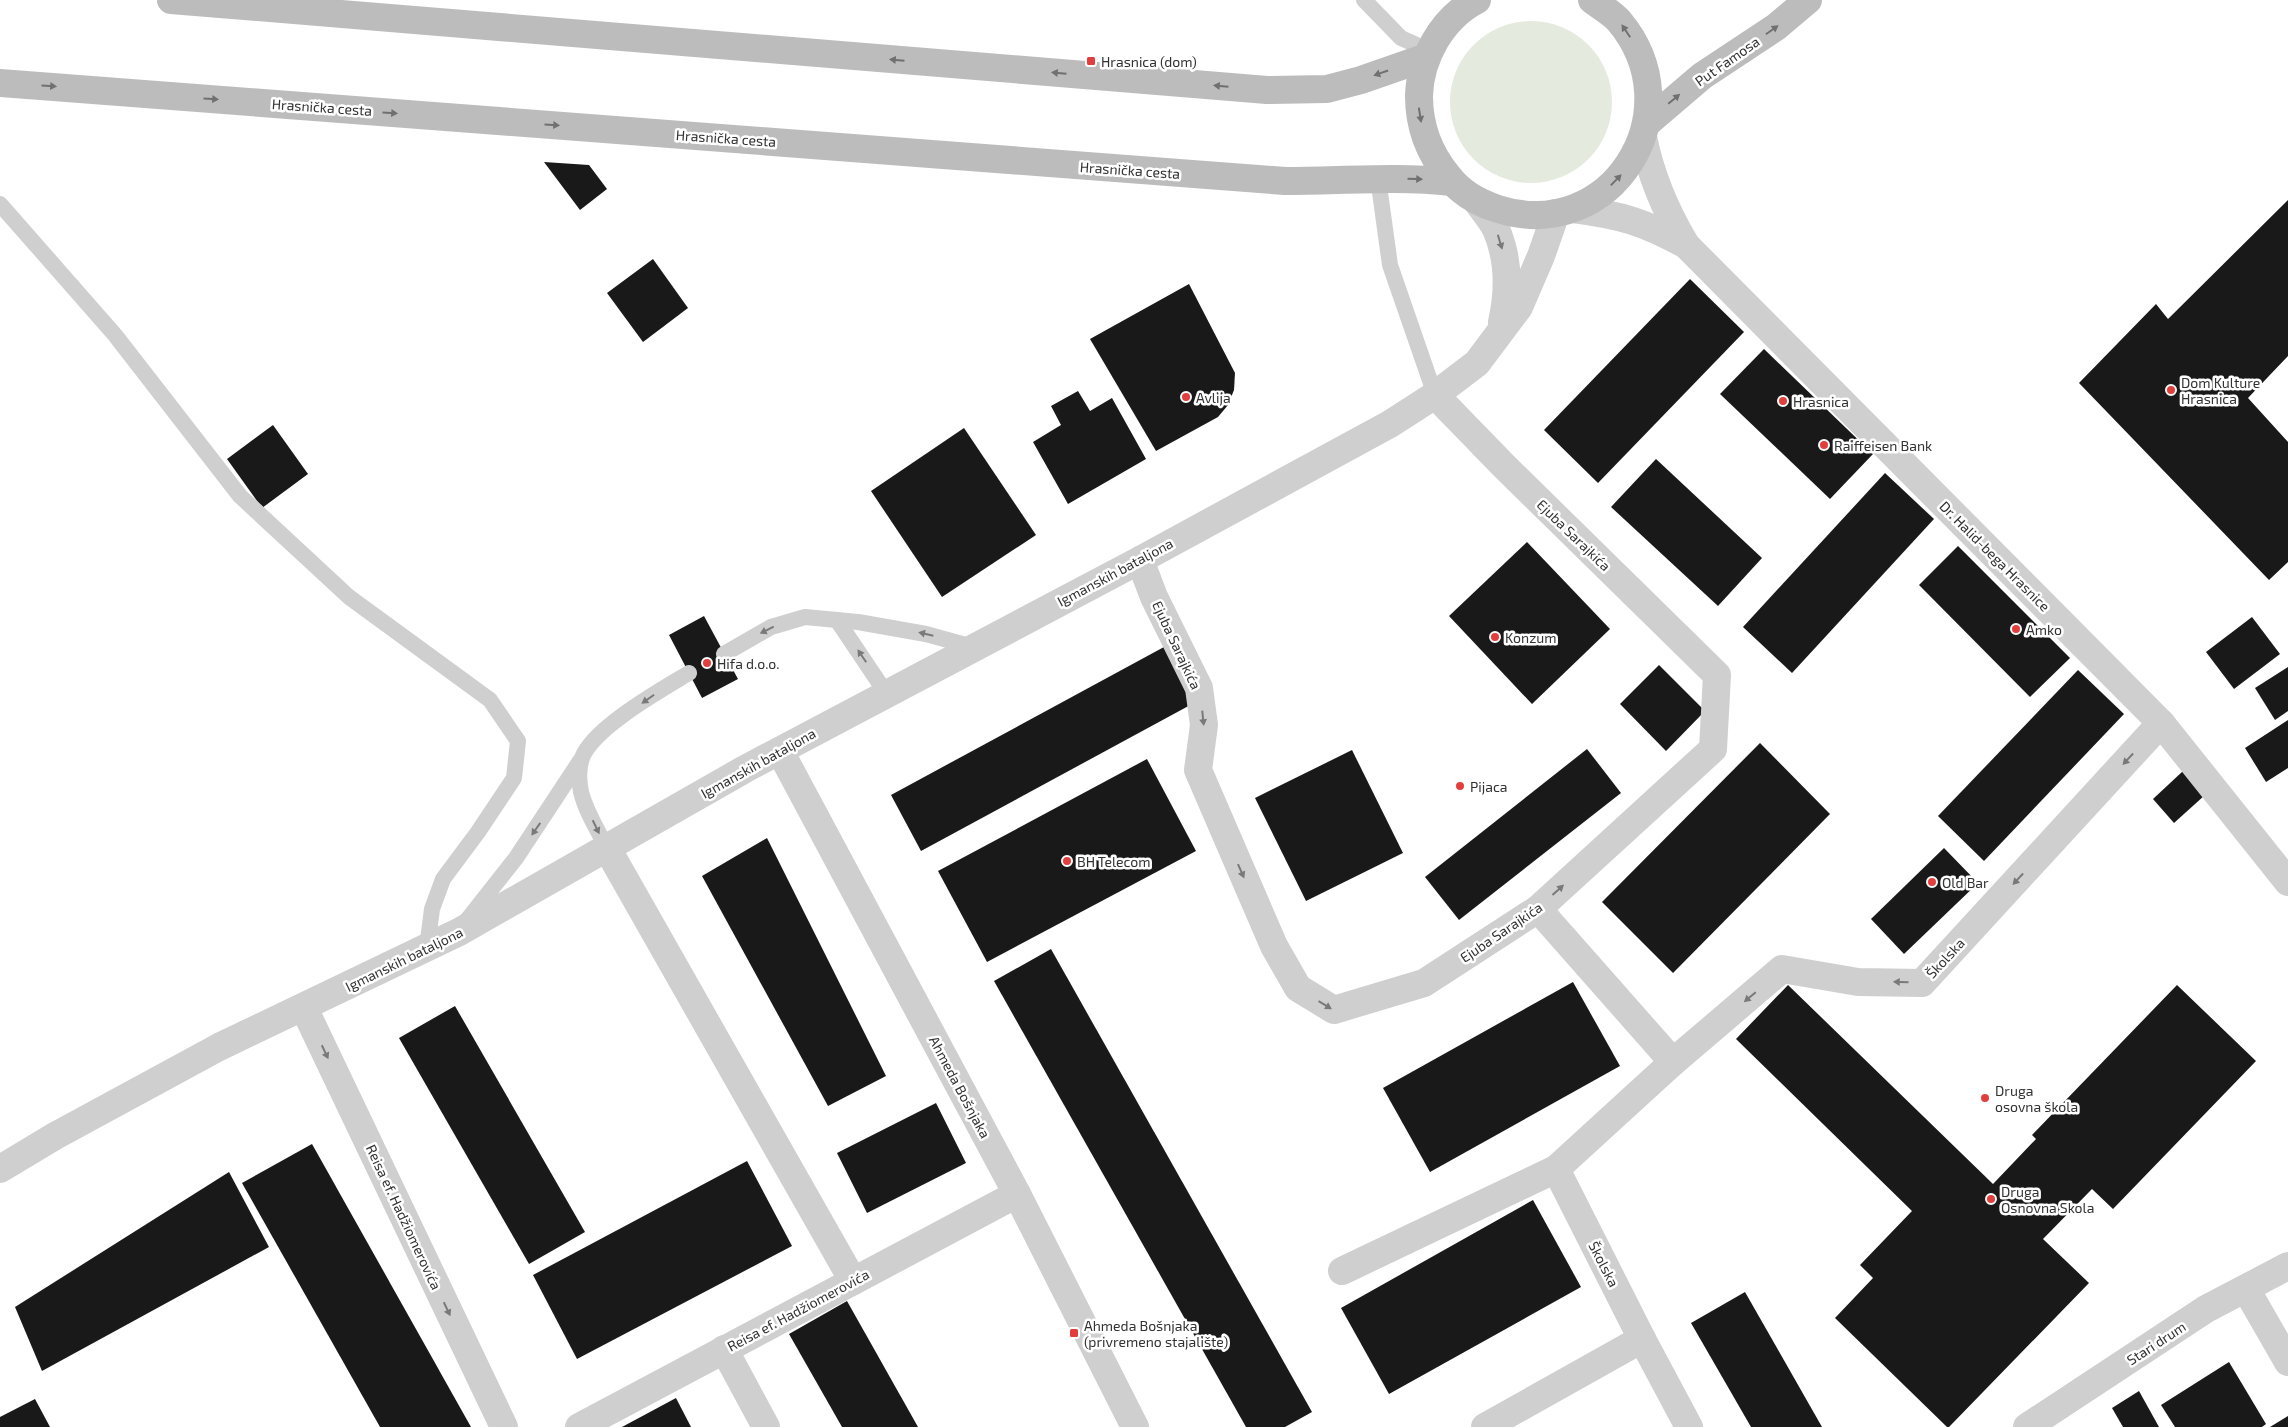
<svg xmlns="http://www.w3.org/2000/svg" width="2288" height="1427" font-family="'Exo 2',sans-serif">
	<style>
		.green { fill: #e4ebde }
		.building { fill: #191919 }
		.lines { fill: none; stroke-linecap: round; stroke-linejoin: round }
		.lane { stroke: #cfcfcf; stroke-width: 16 }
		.street { stroke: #cfcfcf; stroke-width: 28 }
		.secondary { stroke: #bcbcbc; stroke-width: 28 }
		.oneway { fill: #707070 }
		.oneway2 { fill: #797979 }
		.poi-dot { fill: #e03f3d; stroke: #fff; stroke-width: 2 }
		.labels { text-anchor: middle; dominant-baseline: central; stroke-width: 5; stroke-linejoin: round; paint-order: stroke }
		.poi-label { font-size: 14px; fill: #323232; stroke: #fff; text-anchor: start }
		.street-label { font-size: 14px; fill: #323232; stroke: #fff }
	</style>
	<rect width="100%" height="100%" fill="#fff"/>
	<circle class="green" cx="1531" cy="102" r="81"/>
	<g class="building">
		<polygon points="544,162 589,165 607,189 580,210"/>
		<polygon points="2288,200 2288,356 2248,398 2288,442 2288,562 2269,580 2079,383 2156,304 2168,319"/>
		<polygon points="653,259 688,308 643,342 607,293"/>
		<polygon points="1690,279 1744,332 1598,483 1544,430"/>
		<polygon points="1189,284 1235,373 1234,390 1228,405 1218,417 1156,451 1090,339"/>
		<polygon points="1764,349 1873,454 1830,499 1720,394"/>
		<polygon points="1078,391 1090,411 1112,398 1146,459 1068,504 1033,442 1061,425 1051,406"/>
		<polygon points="273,425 308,474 262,508 227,459"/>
		<polygon points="964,428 1036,535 942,597 871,491"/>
		<polygon points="1656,459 1762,558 1718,606 1611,507"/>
		<polygon points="1885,473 1934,519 1792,673 1743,627"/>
		<polygon points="1527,542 1610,629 1532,704 1449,616"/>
		<polygon points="1958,546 2070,658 2030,697 1919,585"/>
		<polygon points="704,616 738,679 702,698 669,635"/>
		<polygon points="2252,617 2280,654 2234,689 2206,652"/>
		<polygon points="1164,647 1194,703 921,851 891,795"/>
		<polygon points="1659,665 1705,711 1666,751 1620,704"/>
		<polygon points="2288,667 2288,711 2275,720 2255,688"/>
		<polygon points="2078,670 2124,714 1984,861 1938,816"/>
		<polygon points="2288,720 2288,768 2266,782 2245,748"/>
		<polygon points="1760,743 1830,814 1673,973 1602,902"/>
		<polygon points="1587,749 1621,793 1459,920 1425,877"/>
		<polygon points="1352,750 1403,853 1306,901 1255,798"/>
		<polygon points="1147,759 1196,851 987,962 938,871"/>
		<polygon points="2183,771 2205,795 2174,823 2153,799"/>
		<polygon points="767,838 886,1076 828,1106 702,876"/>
		<polygon points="1944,848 1978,883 1904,954 1871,919"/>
		<polygon points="1051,949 1312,1412 1285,1427 1246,1427 994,981"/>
		<polygon points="1573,982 1620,1066 1430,1172 1383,1088"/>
		<polygon points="1788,985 1993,1184 2036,1139 2032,1135 2177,985 2256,1061 2113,1209 2092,1189 2043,1239 2089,1283 1949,1427 1947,1427 1835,1318 1873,1278 1860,1265 1912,1211 1736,1039"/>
		<polygon points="455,1006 585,1232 529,1264 399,1038"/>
		<polygon points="936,1103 966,1163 867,1213 837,1153"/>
		<polygon points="312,1144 471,1427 380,1427 242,1183"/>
		<polygon points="747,1161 792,1246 577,1359 533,1275"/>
		<polygon points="229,1172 269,1247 42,1371 15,1307"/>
		<polygon points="1533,1200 1581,1287 1389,1394 1341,1308"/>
		<polygon points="1745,1292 1822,1427 1751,1427 1691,1323"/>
		<polygon points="847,1301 918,1427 842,1427 789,1334"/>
		<polygon points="2229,1362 2266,1424 2262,1427 2175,1427 2161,1405"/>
		<polygon points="2139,1391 2159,1427 2123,1427 2112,1408"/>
		<polygon points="676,1398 691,1427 622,1427"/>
		<polygon points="35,1399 50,1427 0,1427 0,1417"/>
		<polygon points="2288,1416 2288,1427 2270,1427"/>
	</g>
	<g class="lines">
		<g class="lane">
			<polyline points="1364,0 1401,38 1430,51"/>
			<polyline points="1378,178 1390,265 1435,395"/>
			<polyline points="0,204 115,335 240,496 349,597 490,700 518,741 514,778 478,832 443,879 432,909 427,948"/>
			<polyline points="837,620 886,693"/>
			<polyline points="724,654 771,627 805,617 858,622 926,634 973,647"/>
			<path d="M607 848C598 831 586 812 581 792 579 782 578 769 582 758 593 728 661 690 689 673"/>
			<polyline points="464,924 516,858 580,761"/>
		</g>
		<g class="street">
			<path d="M1643 137C1651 177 1665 210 1686 245L2161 723 2288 882"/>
			<path d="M1476 200C1482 209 1491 219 1496 229 1509 259 1509 291 1502 322"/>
			<path d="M1573 209C1621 215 1644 222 1686 245"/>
			<polyline points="1140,560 1154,597 1199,688 1204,725 1198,770 1274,946 1298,988 1334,1010 1424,983 1538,909 1713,749 1717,675 1504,466 1435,395"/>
			<polyline points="780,751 1017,1194 1135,1427"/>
			<polyline points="607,848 853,1281"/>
			<polyline points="304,1008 504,1427"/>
			<polyline points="1673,1062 1782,969 1858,982 1922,983 2161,723"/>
			<polyline points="0,1169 55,1136 219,1047 459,932 745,769 1140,560 1390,424 1435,395 1477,363 1519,307 1541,256 1556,213"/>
			<polyline points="1342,1271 1556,1169"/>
			<polyline points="2246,1289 2288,1362"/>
			<polyline points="1642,1339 1689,1427"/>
			<polyline points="724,1349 766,1427"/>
			<polyline points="579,1427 1017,1194"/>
			<polyline points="1485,1427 1642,1339 1556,1169 1673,1062 1538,909"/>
			<polyline points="2027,1427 2206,1309 2288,1266"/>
		</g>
		<g class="secondary">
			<polyline points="171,0 1267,90 1327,89 1361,80 1427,57"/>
			<path d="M1477 0C1442 18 1420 58 1419 96 1419 127 1429 153 1448 176 1460 192 1479 203 1498 209 1612 245 1695 111 1619 21 1612 13 1601 7 1592 0"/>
			<path d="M0 83 1285 181C1341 181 1396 176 1452 182"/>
			<polyline points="1647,123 1702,76 1776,27 1808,0"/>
		</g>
	</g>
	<defs><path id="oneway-solid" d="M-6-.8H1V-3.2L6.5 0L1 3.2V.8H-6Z" transform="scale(1.25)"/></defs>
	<g class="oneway">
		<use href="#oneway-solid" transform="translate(1772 30) rotate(-35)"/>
		<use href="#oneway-solid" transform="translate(1626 31) rotate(-124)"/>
		<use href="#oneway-solid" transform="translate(897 60) rotate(-175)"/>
		<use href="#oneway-solid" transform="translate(1059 73) rotate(-175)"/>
		<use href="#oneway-solid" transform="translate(1381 73) rotate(161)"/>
		<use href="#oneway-solid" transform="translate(49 86) rotate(4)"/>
		<use href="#oneway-solid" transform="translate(1221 86) rotate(-175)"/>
		<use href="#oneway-solid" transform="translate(211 99) rotate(4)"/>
		<use href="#oneway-solid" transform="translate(1674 99) rotate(-40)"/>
		<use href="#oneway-solid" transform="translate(390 113) rotate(4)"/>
		<use href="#oneway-solid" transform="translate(1420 115) rotate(81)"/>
		<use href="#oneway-solid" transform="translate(552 125) rotate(4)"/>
		<use href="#oneway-solid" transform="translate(1415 179) rotate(2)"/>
		<use href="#oneway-solid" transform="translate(1616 180) rotate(-46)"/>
	</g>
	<g class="oneway2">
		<use href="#oneway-solid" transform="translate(1500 242) rotate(73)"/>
		<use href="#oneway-solid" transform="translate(767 630) rotate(154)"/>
		<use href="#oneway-solid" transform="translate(926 634) rotate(-167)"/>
		<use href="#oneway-solid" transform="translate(862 656) rotate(-124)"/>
		<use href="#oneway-solid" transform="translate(648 699) rotate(145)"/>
		<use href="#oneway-solid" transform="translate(1203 718) rotate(84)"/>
		<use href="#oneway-solid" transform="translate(2128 759) rotate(133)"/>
		<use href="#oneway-solid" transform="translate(596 827) rotate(64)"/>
		<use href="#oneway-solid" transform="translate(536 829) rotate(125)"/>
		<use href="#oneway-solid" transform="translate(1241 871) rotate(66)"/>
		<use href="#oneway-solid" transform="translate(2018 879) rotate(133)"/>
		<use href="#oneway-solid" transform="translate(1558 890) rotate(-42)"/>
		<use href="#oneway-solid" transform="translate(1901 982) rotate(-179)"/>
		<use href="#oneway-solid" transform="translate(1750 997) rotate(140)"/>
		<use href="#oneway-solid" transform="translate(1325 1005) rotate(31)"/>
		<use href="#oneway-solid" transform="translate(325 1052) rotate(65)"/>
		<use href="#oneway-solid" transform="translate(447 1309) rotate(65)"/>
	</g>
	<g class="poi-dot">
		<rect x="1086" y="56" width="10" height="10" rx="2.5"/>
		<circle cx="2171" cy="390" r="5"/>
		<circle cx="1186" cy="397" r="5"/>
		<circle cx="1783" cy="401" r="5"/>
		<circle cx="1824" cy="445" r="5"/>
		<circle cx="2016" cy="629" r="5"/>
		<circle cx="1495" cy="637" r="5"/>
		<circle cx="707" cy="663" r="5"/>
		<circle cx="1460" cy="786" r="5"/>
		<circle cx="1067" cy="861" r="5"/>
		<circle cx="1932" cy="882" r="5"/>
		<circle cx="1985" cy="1098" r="5"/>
		<circle cx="1991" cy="1199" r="5"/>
		<rect x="1069" y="1328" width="10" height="10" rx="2.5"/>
	</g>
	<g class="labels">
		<g class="poi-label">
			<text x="1101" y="61">Hrasnica (dom)</text>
			<text x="2181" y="382">Dom Kulture<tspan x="2181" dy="16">Hrasnica</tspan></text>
			<text x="1196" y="397">Avlija</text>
			<text x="1793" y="401">Hrasnica</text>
			<text x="1834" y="445">Raiffeisen Bank</text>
			<text x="2026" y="629">Amko</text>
			<text x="1505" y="637">Konzum</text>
			<text x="717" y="663">Hifa d.o.o.</text>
			<text x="1470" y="786">Pijaca</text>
			<text x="1077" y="861">BH Telecom</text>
			<text x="1942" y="882">Old Bar</text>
			<text x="1995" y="1090">Druga<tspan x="1995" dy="16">osovna škola</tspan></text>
			<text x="2001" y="1191">Druga<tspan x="2001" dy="16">Osnovna Skola</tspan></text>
			<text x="1084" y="1325">Ahmeda Bošnjaka<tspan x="1084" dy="16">(privremeno stajalište)</tspan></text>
		</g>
		<g class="street-label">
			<text transform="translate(1727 61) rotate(-35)">Put Famosa</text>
			<text transform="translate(322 107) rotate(4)">Hrasnička cesta</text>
			<text transform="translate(726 138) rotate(4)">Hrasnička cesta</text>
			<text transform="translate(1130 170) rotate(4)">Hrasnička cesta</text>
			<text transform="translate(1574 535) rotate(44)">Ejuba Sarajkića</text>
			<text transform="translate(1995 556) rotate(45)">Dr. Halid-bega Hrasnice</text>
			<text transform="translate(1115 572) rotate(-28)">Igmanskih bataljona</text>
			<text transform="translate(1177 645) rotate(65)">Ejuba Sarajkića</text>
			<text transform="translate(758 763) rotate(-29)">Igmanskih bataljona</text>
			<text transform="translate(1501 932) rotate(-34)">Ejuba Sarajkića</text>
			<text transform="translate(1945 958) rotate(-47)">Školska</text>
			<text transform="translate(404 959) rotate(-26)">Igmanskih bataljona</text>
			<text transform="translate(960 1087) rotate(62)">Ahmeda Bošnjaka</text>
			<text transform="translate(404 1217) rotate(65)">Reisa ef. Hadžiomerovića</text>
			<text transform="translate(1604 1264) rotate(63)">Školska</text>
			<text transform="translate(798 1310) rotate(-28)">Reisa ef. Hadžiomerovića</text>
			<text transform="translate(2156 1343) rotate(-33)">Stari drum</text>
		</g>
	</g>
</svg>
